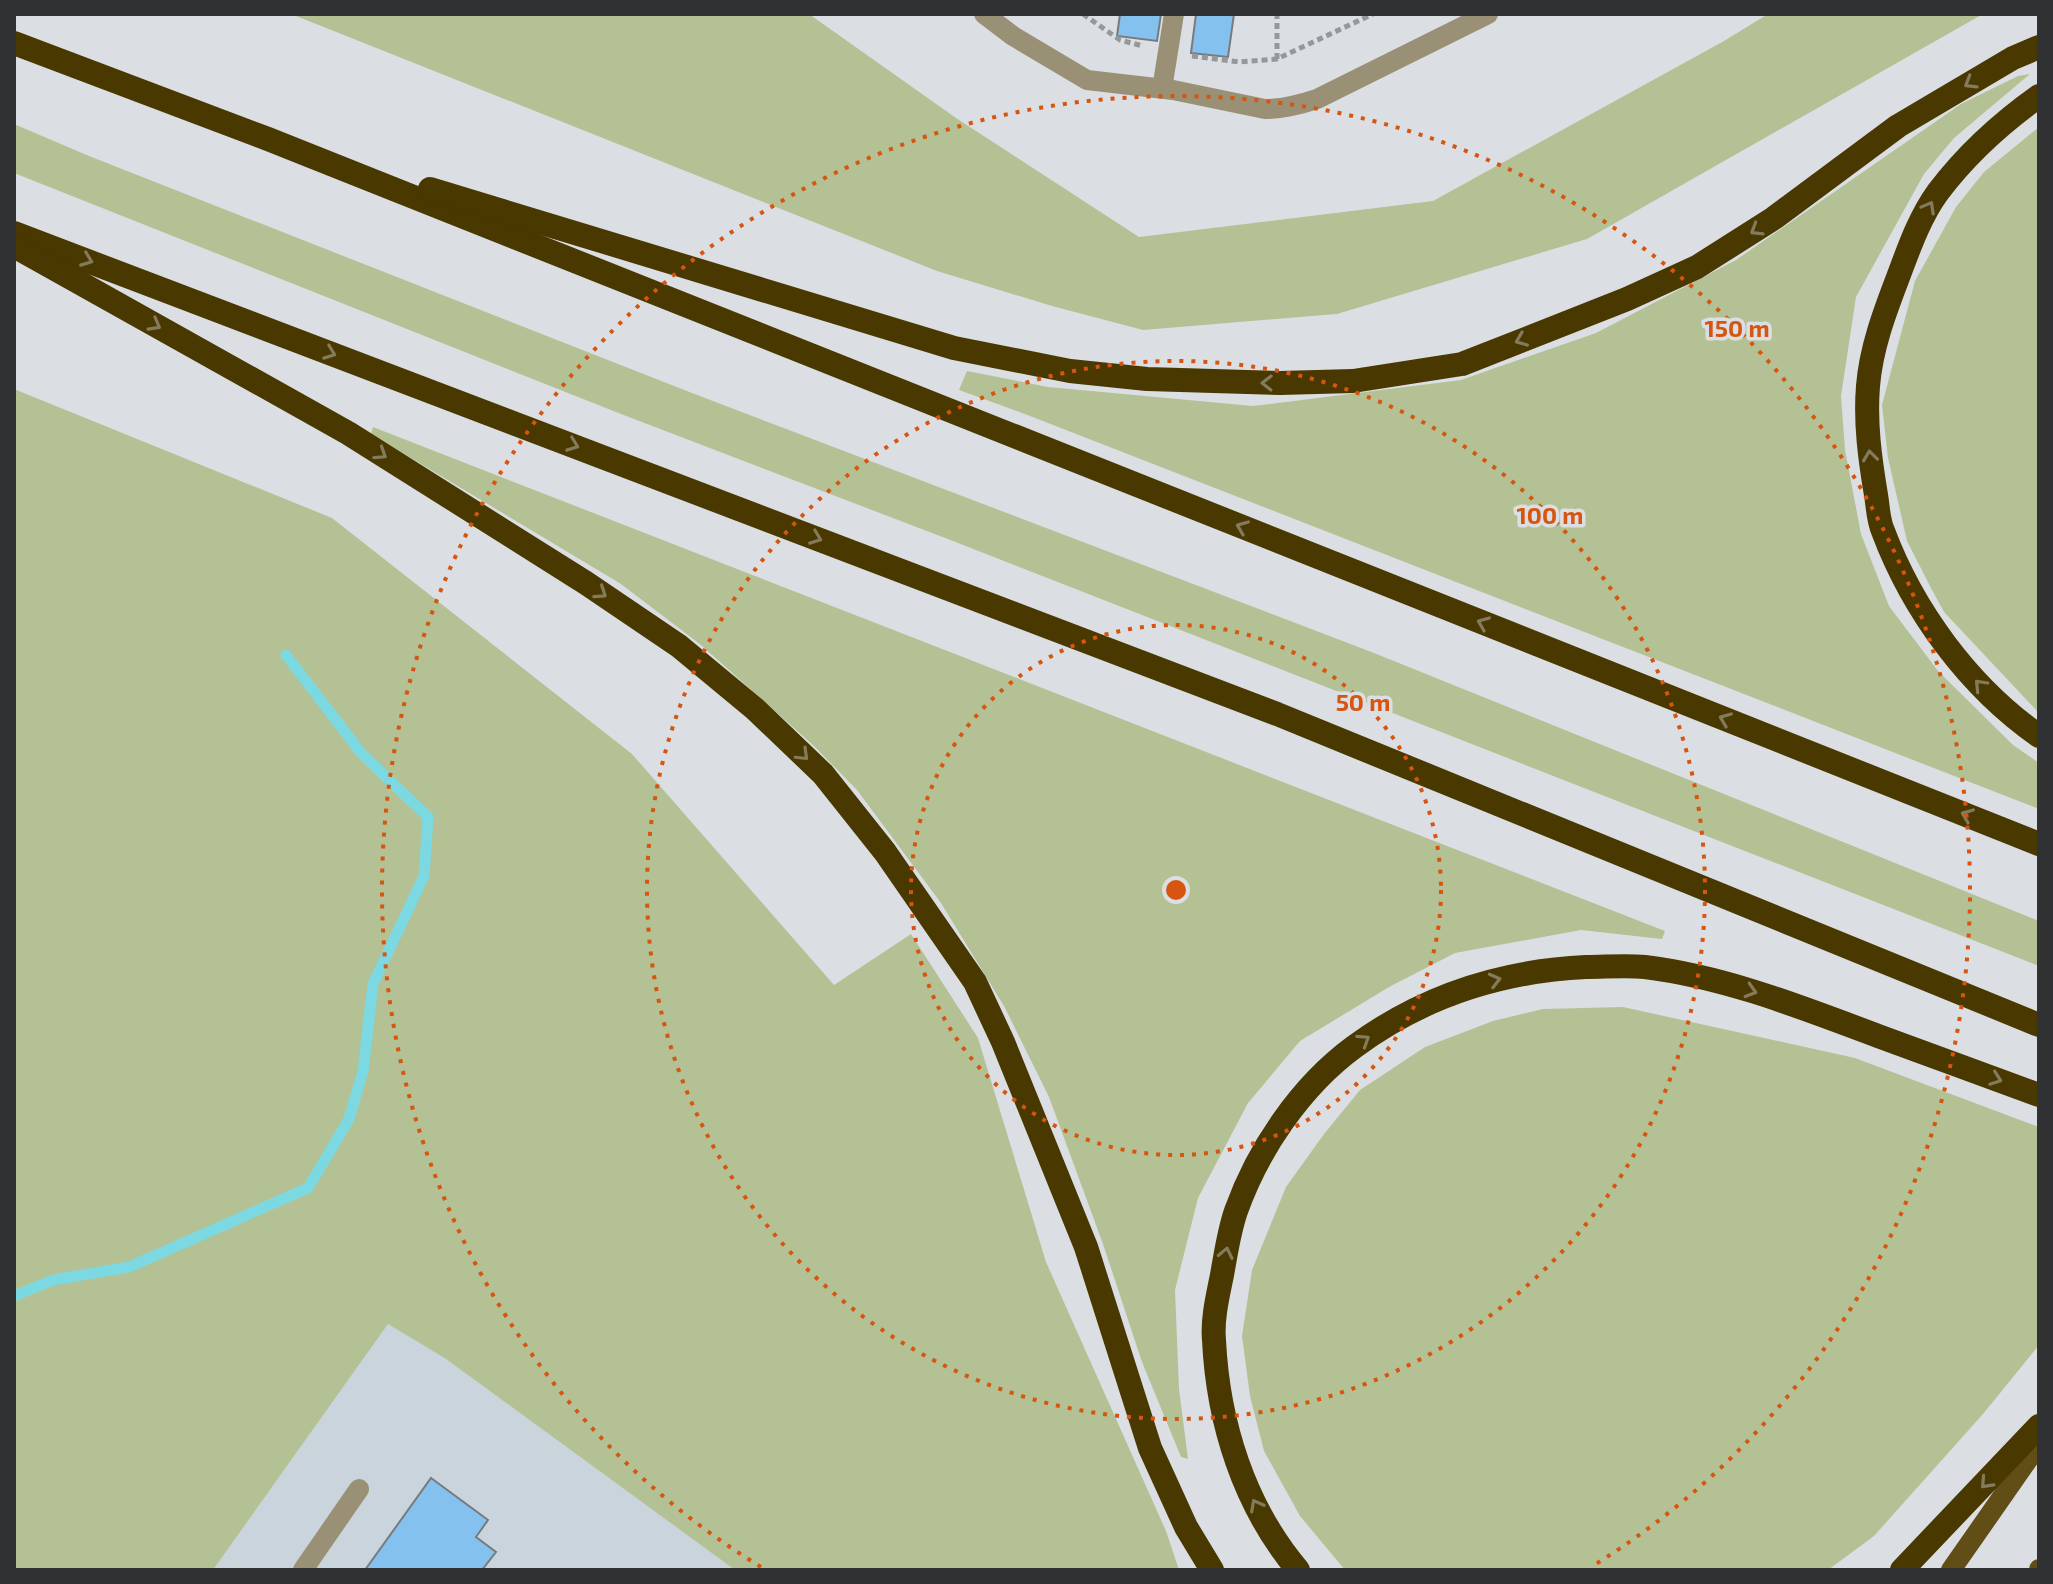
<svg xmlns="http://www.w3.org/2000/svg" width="2053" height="1584" font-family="'Exo 2',sans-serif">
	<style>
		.built { fill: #cad4dd }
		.green { fill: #b4c195 }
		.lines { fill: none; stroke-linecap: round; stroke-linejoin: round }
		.stream { stroke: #7cd9e1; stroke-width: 11 }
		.building { fill: #85c1ee; stroke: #787b7e; stroke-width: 2 }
		.path { stroke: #95989b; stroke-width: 5; stroke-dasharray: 6 4; stroke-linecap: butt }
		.minor { stroke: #9a9075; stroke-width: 20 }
		.major { stroke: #614e17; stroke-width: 20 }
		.highway { stroke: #493800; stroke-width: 24 }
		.oneway { stroke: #837b5b }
		.ring { fill: none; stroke: #d65510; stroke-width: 4; stroke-dasharray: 4 8 }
		.centre { fill: #d65510; stroke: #dbdfe3; stroke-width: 4 }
		.ring-label { font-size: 24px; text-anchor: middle; font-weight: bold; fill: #d65510; stroke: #dbdfe3; stroke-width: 7; stroke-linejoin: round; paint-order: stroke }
	</style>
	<rect width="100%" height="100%" fill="#dbdfe3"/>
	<polygon class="built" points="388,1324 446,1359 735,1570 213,1570"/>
	<g class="green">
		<polygon points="291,14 809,14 956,118 1139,237 1433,201 1724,41 1768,14 1983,14 1587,239 1337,314 1143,330 1052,306 937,271"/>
		<polygon points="2030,74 1954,138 1924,174 1856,297 1841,396 1845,450 1861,534 1889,606 1938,671 2013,745 2039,763 2039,809 1030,416 959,390 967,371 1048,387 1253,406 1461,380 1596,333 1736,260 1961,104 2018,76"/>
		<polygon points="14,124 89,156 692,393 1374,653 2039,921 2039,966 953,541 621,414 14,173"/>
		<polygon points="2039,127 2039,713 1944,612 1931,588 1907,541 1888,458 1882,405 1915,281 1956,207 1984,172"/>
		<polygon points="14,389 332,518 632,754 834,985 911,934 978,1038 1046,1262 1166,1531 1179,1570 735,1570 446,1359 388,1324 213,1570 14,1570"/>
		<polygon points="373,427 1665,931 1662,939 1581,930 1455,953 1389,987 1300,1041 1248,1103 1198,1198 1175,1290 1179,1389 1188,1459 1181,1457 1142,1362 1103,1244 1049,1097 1004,1006 941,903 857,790 813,745 701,645 621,584 371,434"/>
		<polygon points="1623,1007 1855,1058 2039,1127 2039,1345 1983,1414 1874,1536 1828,1570 1345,1570 1300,1516 1264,1451 1250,1396 1242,1336 1252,1270 1286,1187 1324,1134 1360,1090 1425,1047 1493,1021 1543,1009"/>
	</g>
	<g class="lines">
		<polyline class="stream" points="14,1296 53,1280 129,1267 308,1188 349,1119 363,1071 373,984 424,876 428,817 362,754 286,655"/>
	</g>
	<g class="building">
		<polygon points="1120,14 1161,14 1157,41 1117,36"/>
		<polygon points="1196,14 1234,14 1228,57 1191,53"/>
		<polygon points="431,1478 488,1520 476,1537 496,1552 482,1570 365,1570"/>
	</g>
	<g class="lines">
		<g class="path">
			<polyline points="1083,14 1120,40 1143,46"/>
			<polyline points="1192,56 1239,62 1277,59 1373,14"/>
			<polyline points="1277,59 1277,14"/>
		</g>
		<g class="minor">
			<path d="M984 14 1013 36 1087 80 1173 90 1265 109C1284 109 1299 105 1317 99L1488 14"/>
			<polyline points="1162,89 1174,14"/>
			<polyline points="303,1570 359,1489"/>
		</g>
		<g class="major">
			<polyline points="1951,1570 2039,1444"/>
			<polyline points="2039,1570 2039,1569"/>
		</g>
		<g class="highway">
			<polyline points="14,43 268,139 2039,844"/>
			<path d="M2039 96C2001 123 1966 155 1938 192 1919 218 1908 251 1897 280 1884 314 1871 349 1868 386 1865 423 1870 459 1876 495 1878 506 1878 520 1883 531 1913 611 1969 687 2039 736"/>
			<polyline points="430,189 954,348 1070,371 1147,379 1280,383 1353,381 1462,364 1627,299 1697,267 1774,218 1898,126 2013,58 2039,47"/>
			<polyline points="14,233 1277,714 2039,1025"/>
			<polyline points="14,246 348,433 586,583 679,646 755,709 823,774 885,852 975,982 1003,1042 1086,1247 1150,1448 1186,1527 1212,1570"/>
			<path d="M1298 1570C1244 1506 1218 1423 1214 1340 1212 1319 1218 1295 1222 1275 1226 1253 1229 1231 1236 1211 1258 1149 1301 1086 1354 1047 1423 996 1501 971 1586 967 1605 967 1626 965 1645 967 1726 977 1803 1008 1878 1036 1932 1056 1985 1075 2039 1095"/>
			<polyline points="1902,1570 2039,1426"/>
		</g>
	</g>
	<defs><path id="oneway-chevron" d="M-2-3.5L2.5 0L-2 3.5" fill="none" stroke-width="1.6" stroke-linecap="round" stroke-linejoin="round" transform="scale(2)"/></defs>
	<g class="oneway">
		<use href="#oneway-chevron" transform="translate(1970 83) rotate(149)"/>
		<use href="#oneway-chevron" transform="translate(1929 207) rotate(-61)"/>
		<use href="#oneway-chevron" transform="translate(1756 230) rotate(148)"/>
		<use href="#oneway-chevron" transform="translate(87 260) rotate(21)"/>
		<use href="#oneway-chevron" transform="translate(155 325) rotate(29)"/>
		<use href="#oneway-chevron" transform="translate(1521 340) rotate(158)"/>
		<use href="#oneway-chevron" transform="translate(330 353) rotate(21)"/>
		<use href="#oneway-chevron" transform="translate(1267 383) rotate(-179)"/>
		<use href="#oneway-chevron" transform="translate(573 445) rotate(21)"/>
		<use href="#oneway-chevron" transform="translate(381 454) rotate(33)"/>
		<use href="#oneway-chevron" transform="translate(1870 456) rotate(-97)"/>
		<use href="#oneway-chevron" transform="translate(1242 527) rotate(-158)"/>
		<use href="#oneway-chevron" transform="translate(816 538) rotate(21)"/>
		<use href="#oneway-chevron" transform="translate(601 593) rotate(34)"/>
		<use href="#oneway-chevron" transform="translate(1483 623) rotate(-158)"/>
		<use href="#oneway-chevron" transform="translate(1980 685) rotate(-134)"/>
		<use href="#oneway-chevron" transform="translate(1725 719) rotate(-158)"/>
		<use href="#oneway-chevron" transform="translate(803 755) rotate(44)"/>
		<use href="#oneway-chevron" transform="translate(1967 815) rotate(-158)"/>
		<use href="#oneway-chevron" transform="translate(1495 980) rotate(-14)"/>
		<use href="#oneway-chevron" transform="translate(1751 991) rotate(17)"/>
		<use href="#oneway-chevron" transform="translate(1364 1040) rotate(-33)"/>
		<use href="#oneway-chevron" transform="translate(1996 1079) rotate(20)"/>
		<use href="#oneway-chevron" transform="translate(1226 1253) rotate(-78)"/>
		<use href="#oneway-chevron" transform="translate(1986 1483) rotate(133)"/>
		<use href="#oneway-chevron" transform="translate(1256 1505) rotate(-118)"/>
	</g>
	<g class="ring">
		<circle cx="1176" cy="890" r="265"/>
		<circle cx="1176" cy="890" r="529"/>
		<path d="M761 1567A794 794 0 1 1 1591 1567"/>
	</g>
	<circle cx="1176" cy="890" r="12" class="centre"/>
	<g class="ring-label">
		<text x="1737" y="337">150 m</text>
		<text x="1550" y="524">100 m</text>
		<text x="1363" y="711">50 m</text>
	</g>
	<rect width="2053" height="1584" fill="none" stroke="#2f3132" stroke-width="32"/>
</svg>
